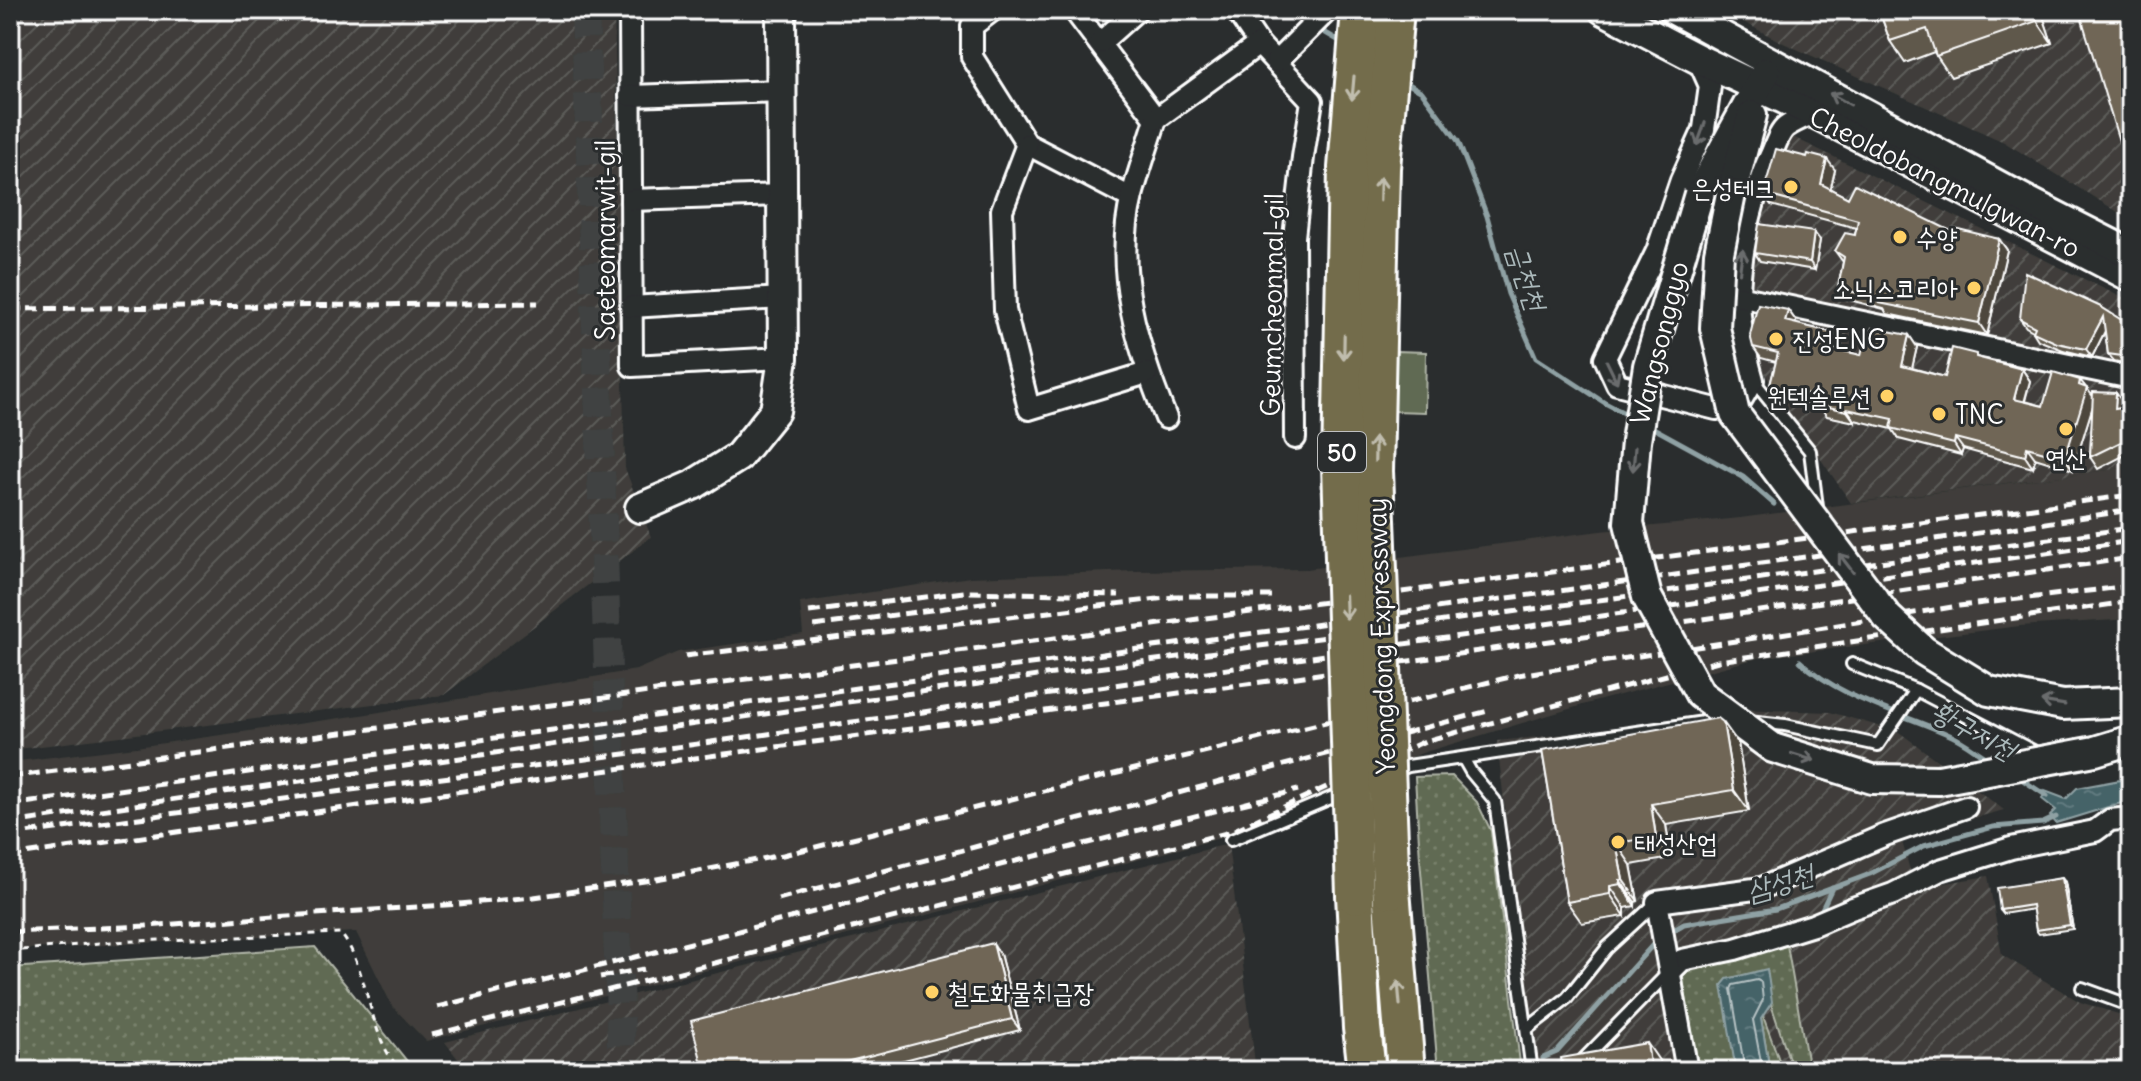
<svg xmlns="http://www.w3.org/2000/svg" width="2141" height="1081" font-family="Delius,'Poor Story',sans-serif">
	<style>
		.built { fill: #3f3e3a }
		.industrial { fill: url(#industrial-furrows) }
		.grass { fill: url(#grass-dots); stroke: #b0b5a8; stroke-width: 2 }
		.garden { fill: #606b52; stroke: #b0b5a8; stroke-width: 2 }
		.water { fill: url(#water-ripples); stroke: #8fa1a4; stroke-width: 2 }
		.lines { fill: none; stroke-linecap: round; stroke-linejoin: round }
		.shore { stroke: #b5c1c3; stroke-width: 2 }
		.stream { stroke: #8fa1a4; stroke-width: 5 }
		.secondary-tunnel { stroke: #3f4243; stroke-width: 28; stroke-dasharray: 28 14; stroke-linecap: butt }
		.lane-casing { stroke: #fff; stroke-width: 16 }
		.street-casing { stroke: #fff; stroke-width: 26 }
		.secondary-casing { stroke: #fff; stroke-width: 34 }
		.highway-casing { stroke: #fff; stroke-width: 42 }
		.path { stroke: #fff; stroke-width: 3; stroke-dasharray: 6 6; stroke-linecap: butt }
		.lane { stroke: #2a2d2e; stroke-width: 10 }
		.street { stroke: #2a2d2e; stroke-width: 20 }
		.secondary { stroke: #2a2d2e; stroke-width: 28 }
		.highway { stroke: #736c4b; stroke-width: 36 }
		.rail { stroke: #fff; stroke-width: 5; stroke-dasharray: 12 6; stroke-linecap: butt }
		.secondary-bridge-casing { stroke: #fff; stroke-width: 34; stroke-linecap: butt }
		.highway-bridge-casing { stroke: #fff; stroke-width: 42; stroke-linecap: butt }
		.secondary-bridge { stroke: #2a2d2e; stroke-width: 28 }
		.highway-bridge { stroke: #736c4b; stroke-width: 36 }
		.wall { fill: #5f584b; stroke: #fff; stroke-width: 2 }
		.shaded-wall { fill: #4e473d; stroke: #fff; stroke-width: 2 }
		.building { fill: #6f6657; stroke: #fff; stroke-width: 2 }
		.oneway { stroke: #c0bdae }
		.oneway2 { stroke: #6a6c6d }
		.poi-dot { fill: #ffd166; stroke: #2a2d2e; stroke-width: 3 }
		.labels { text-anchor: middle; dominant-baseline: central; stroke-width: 6; stroke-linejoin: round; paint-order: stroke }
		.shield { fill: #2a2d2e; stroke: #bfc0c0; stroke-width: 2 }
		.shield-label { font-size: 24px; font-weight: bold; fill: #fff }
		.street-label { font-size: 26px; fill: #fff; stroke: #2a2d2e }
		.poi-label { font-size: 26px; fill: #fff; stroke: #2a2d2e; text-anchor: start }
		.water-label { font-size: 28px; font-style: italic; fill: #abb9bb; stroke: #2a2d2e }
	</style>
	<defs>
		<pattern id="industrial-furrows" width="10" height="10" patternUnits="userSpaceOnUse" patternTransform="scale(2)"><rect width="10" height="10" fill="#3f3e3a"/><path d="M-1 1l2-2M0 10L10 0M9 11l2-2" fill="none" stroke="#5c5b58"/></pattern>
		<pattern id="grass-dots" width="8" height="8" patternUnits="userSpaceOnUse" patternTransform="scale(2)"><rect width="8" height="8" fill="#606b52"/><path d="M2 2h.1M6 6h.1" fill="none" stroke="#78816c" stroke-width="1.8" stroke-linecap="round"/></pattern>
		<pattern id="water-ripples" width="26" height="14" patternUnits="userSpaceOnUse" patternTransform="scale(2)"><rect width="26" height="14" fill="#456368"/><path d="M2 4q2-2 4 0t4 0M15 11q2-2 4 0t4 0" fill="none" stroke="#617a7f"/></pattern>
	</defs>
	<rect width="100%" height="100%" fill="#2a2d2e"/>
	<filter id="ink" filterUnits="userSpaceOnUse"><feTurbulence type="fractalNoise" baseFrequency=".0125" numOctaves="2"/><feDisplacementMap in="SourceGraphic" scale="16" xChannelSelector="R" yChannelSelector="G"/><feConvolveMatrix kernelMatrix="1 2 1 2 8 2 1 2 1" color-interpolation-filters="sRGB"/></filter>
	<g filter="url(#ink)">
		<polygon class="built" points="2131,467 2131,619 2020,626 1758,658 1586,704 1422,753 1232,835 959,907 426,1041 392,1006 356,932 10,950 10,762 136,747 361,715 636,670 678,652 803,634 800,603 970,577 1134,571 1307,569 1600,531 1740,518"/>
		<g class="industrial">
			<polygon points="10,10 614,10 625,468 651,537 444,695 10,750"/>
			<polygon points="1721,10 2131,10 2131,220 2004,142 1781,42"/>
			<polygon points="1791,136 2131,302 2131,467 1851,503 1782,403 1755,357 1746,290 1757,218"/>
			<polygon points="1733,709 1830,712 1899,732 2004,810 1901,838 1915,888 1988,876 2002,955 2080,1002 2131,1018 2131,1071 1535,1071 1497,741 1596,731"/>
			<polygon points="1228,844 1256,1071 467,1071 445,1042"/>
		</g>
		<g class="grass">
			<polygon points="1452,776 1477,802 1491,831 1521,1071 1438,1071 1420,859 1415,777"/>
			<polygon points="1787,945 1809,1071 1793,1071 1771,1004 1767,970 1735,1066 1741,1071 1699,1071 1681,969 1687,963"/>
			<polygon points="315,947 415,1071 10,1071 10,968"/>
			<polygon points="1763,1016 1783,1071 1765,1071 1769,1065 1761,1019"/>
		</g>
		<polygon class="garden" points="1395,351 1426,352 1425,412 1394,411"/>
		<g class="water">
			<polygon points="2131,778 2131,800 2056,823 2050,816 2056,810 2042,799 2045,791 2066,799 2077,788"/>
			<polygon points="1767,969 1772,1002 1761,1019 1769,1065 1765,1071 1741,1071 1735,1066 1722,985 1727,979"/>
		</g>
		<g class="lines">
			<polyline class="shore" points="1745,1071 1731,989 1733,985 1757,980 1761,982 1763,1000 1753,1020 1761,1062 1759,1071"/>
			<g class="stream">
				<polyline points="1299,10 1310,21"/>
				<polyline points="1317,28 1343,43"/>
				<polyline points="1402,80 1422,92 1458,141 1487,216 1508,294 1536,358 1605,403 1630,416"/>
				<polyline points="1646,424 1743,477 1774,504"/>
				<path d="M1800 661C1840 699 1902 713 1952 736 1965 742 1977 752 1989 759"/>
				<polyline points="2015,775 2047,796"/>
				<polyline points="1822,909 1832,888"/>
				<polyline points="1667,934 1684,924 1776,909 1870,874 1924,846 1993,827 2043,823 2056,817"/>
				<polyline points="1543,1058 1557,1052 1658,939"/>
			</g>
			<polyline class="secondary-tunnel" points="585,10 622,1071"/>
			<g class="lane-casing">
				<g id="lane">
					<polyline points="1753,380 1810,451 1817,507"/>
					<polyline points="1852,664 1916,690 2039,754"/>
					<polyline points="1748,721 1785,725 1878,745 1916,690"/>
					<polyline points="1463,758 1471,772 1495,801 1532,1071"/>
					<polyline points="1393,772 1408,766 1724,719"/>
					<polyline points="1231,840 1345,792"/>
					<polyline points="2082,988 2131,1006"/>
					<polyline points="1527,1029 1567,998 1607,948 1657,902"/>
					<polyline points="1572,1071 1668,973"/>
				</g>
			</g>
			<g class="street-casing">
				<g id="street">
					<polyline points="630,10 632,366 783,358"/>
					<polyline points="993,10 972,26 972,57 1027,144 1131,198"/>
					<path d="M1074 10 1156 119C1148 145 1139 170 1132 196 1113 271 1138 349 1166 418"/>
					<polyline points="1236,10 1259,44 1312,101 1303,157 1294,237 1295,438"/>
					<polyline points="1100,43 1137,10"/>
					<path d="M1698 59 1710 86 1704 129 1681 180 1657 251 1605 358 1617 384 1716 409 1739 404 1753 380C1735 317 1735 281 1750 217 1755 198 1760 177 1769 159 1774 150 1778 133 1786 127 1794 121 1805 117 1814 113"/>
					<polyline points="1276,62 1328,10"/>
					<polyline points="630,96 782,91"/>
					<polyline points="1156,119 1259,44"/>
					<polyline points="1027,144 1002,210 1005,310 1029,409 1147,373"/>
					<polyline points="631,200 782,195"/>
					<polyline points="1738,296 2131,378"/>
					<polyline points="631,307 782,298"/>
					<polyline points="1670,972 1682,960 1735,949 1813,925 1853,908 1893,894 1940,870 2011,848 2095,831 2110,820 2131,818"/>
					<polyline points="1687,1071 1657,902 1762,888 1885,835 1966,807"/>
				</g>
			</g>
			<g class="secondary-casing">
				<g id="secondary">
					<polyline points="1604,10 1698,59 1814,113 2131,277"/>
					<polyline points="1674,10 2025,200 2131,254"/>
					<polyline points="1699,194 1766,72"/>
					<polyline points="1731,194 1752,115"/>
					<polyline points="640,508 693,485 738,457 775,411 783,358 781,10"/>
				</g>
			</g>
			<g class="highway-casing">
				<g id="highway">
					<polyline points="1391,890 1406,1071"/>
					<polyline points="1355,895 1362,1028 1367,1071"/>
				</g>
			</g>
			<path class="path" d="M10 951 111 942 340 933C370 966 369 1049 404 1071"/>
			<use href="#lane" class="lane"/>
			<use href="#street" class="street"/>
			<use href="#secondary" class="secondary"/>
			<use href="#highway" class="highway"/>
			<g class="rail">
				<polyline points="10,309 538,303"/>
				<polyline points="1171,596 1271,596"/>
				<polyline points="809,612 964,592 1119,595"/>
				<polyline points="814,626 997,601"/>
				<polyline points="685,656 1182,596"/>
				<polyline points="10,777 2131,495"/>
				<polyline points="10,805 1986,532 2131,510"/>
				<polyline points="10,823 883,697 2131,528"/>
				<polyline points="10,835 662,749 2131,541"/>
				<polyline points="10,856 665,762 1269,681 2131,558"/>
				<polyline points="778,899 1488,711"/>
				<polyline points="10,932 146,926 459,904 534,897 651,880 783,855 1518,675 1959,606 2131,586"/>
				<polyline points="600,977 644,969"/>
				<polyline points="437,1007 1298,790"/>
				<polyline points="432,1035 1230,832 1425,741 1718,661 2127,602"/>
			</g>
			<g class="secondary-bridge-casing">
				<g id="secondary-bridge">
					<polyline points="1699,194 1648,366 1636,441 1629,523 1647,597 1700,694 1773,748 1872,779 1939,780 2095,751 2131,740"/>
					<polyline points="1731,194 1719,253 1715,328 1735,414 1887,617 1924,651 1989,691 2063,705 2131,702"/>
				</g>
			</g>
			<g class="highway-bridge-casing">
				<g id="highway-bridge">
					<polyline points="1391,890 1374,471 1381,168 1395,10"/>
					<polyline points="1355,895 1341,466 1347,168 1360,10"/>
				</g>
			</g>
			<use href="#secondary-bridge" class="secondary-bridge"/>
			<use href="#highway-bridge" class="highway-bridge"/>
		</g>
		<g class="wall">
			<polygon points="1879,10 2041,10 2052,43 1951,77 1934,52 1905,63 1890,41"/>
			<polygon points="2131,10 2131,158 2119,141"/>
			<polygon points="1835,170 1830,189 1848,198 1953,232 1999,239 2007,250 1987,335 1887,314 1884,309 1846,299 1838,288 1843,262 1835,251 1855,235 1856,228 1771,205 1763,194"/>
			<polygon points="1820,240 1815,270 1760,261 1755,253"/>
			<polygon points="1788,310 1796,321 1795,324 1834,333 1842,345 1840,350 1861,355 1909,335 1917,347 1912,368 1945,377 1980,358 2022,369 2030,381 2025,401 2043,406 2080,380 2093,397 2116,393 2124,404 2123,412 2129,420 2131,437 2131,452 2098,469 2090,457 2093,405 2073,470 2035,458 2033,468 1963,449 1961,455 1899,439 1892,429 1855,420 1855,422 1827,416 1820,407 1778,397 1770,385 1776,362 1761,358 1753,347"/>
			<polygon points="2020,319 2131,326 2131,363 2128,364 2114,361 2108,354 2105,331 2092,357 2063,350 2038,340 2033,332 2033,331 2026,327"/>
			<polygon points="1738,743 1749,811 1666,825 1671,858 1631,865 1638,901 1635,902 1635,906 1625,908 1625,916 1582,923 1567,902 1542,750"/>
			<polygon points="2065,882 2073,929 2039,934 2036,930 2033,909 2003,914 2000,910"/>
			<polygon points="1000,954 1020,1030 862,1071 704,1071"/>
		</g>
		<g class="shaded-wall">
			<polygon points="2033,10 2041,10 2052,43 2037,21"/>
			<polygon points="1827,159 1835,170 1829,195 1821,184"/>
			<polygon points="1814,232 1820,240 1815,270 1810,262"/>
			<polygon points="1999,239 2007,250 1987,335 1979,323"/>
			<polygon points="1788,310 1796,321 1793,332 1785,321"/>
			<polygon points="2103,317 2108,325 2092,357 2086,349"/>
			<polygon points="1834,333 1842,345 1838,359 1830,348"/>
			<polygon points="1909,335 1917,347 1910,377 1902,366"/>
			<polygon points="2022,369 2030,381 2022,410 2014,399"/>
			<polygon points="2080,380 2095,399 2073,470 2065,458"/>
			<polygon points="2116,393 2124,404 2123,412 2129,420 2131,448 2125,440 2115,409"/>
			<polygon points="1847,409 1855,420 1855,422 1847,411"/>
			<polygon points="1955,438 1963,449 1961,455 1954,444"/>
			<polygon points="2027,447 2035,458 2033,468 2025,456"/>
			<polygon points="1723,722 1738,743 1749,811 1734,790"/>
			<polygon points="1651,804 1666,825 1671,858 1656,837"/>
			<polygon points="1616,843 1631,865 1638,901 1623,880"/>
			<polygon points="2062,878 2065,882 2073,929 2070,925"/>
			<polygon points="1620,880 1635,902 1635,906 1621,884"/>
			<polygon points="1610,886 1625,908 1625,916 1610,894"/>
			<polygon points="993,943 1000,954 1020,1030 1012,1019"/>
			<polygon points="1647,1043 1662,1065 1663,1071 1651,1071"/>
		</g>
		<g class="building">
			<polygon points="1879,10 2033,10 2037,21 1936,56 1927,29 1890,41"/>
			<polygon points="2079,10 2131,10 2131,137 2119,141"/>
			<polygon points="1776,149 1807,157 1808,154 1827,159 1821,184 1848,198 1855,184 1953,232 1954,228 1999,239 1979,323 1879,303 1881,299 1838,288 1844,257 1835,251 1845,233 1855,235 1858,220 1763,194"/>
			<polygon points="1759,224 1814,232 1810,262 1755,253"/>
			<polygon points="2025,272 2101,307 2131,326 2131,355 2122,356 2108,354 2103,317 2086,349 2057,343 2033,332 2035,327 2020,319"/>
			<polygon points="1758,304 1788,310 1785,321 1834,333 1830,348 1861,355 1867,330 1871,331 1872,328 1909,335 1902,366 1945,377 1952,348 1976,354 1976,357 2022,369 2014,399 2043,406 2053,372 2080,380 2079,385 2087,388 2065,458 2027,447 2025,456 1955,438 1954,444 1891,428 1893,419 1847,409 1847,411 1819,405 1820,398 1770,385 1778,353 1753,347 1750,335"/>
			<polygon points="2093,392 2116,393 2115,409 2121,408 2125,440 2090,457"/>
			<polygon points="1718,718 1723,722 1734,790 1651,804 1656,837 1616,843 1623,880 1620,880 1621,884 1610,886 1610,894 1567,902 1542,750"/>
			<polygon points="2062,878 2070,925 2036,930 2032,905 2000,910 1997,888"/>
			<polygon points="993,943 1012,1019 811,1071 704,1071 691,1021"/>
			<polygon points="1647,1043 1651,1071 1563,1071 1561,1058"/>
		</g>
		<defs><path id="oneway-shaft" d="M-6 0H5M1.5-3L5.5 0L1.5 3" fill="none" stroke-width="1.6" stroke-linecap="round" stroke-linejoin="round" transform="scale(2)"/></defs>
		<g class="oneway">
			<use href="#oneway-shaft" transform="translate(1353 88) rotate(95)"/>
			<use href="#oneway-shaft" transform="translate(1380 189) rotate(-89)"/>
			<use href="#oneway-shaft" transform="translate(1344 347) rotate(91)"/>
			<use href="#oneway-shaft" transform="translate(1375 449) rotate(-89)"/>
			<use href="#oneway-shaft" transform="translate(1346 607) rotate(88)"/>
			<use href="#oneway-shaft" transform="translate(1399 993) rotate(-95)"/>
		</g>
		<g class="oneway2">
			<use href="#oneway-shaft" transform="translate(1840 99) rotate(-151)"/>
			<use href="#oneway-shaft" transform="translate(1701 134) rotate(110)"/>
			<use href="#oneway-shaft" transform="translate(1741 261) rotate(-83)"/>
			<use href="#oneway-shaft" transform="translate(1612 372) rotate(64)"/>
			<use href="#oneway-shaft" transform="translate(1634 459) rotate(95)"/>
			<use href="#oneway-shaft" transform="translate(1846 563) rotate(-127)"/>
			<use href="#oneway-shaft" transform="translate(2053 703) rotate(-171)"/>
			<use href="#oneway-shaft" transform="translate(1803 757) rotate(17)"/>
		</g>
	</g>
	<g class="poi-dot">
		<circle cx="1791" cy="187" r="8"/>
		<circle cx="1900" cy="237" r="8"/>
		<circle cx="1974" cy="288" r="8"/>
		<circle cx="1776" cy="339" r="8"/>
		<circle cx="1887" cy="396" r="8"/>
		<circle cx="1939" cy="414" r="8"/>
		<circle cx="2066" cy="429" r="8"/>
		<circle cx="1618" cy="842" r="8"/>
		<circle cx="932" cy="992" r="8"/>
	</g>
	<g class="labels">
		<rect class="shield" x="1318" y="432" width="48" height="40" rx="6"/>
		<g class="shield-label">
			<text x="1342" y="452">50</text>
		</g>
		<g class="street-label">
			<text transform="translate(1945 182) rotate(27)">Cheoldobangmulgwan-ro</text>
			<text transform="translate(605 240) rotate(-90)">Saeteomarwit-gil</text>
			<text transform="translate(1272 305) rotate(-89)">Geumcheonmal-gil</text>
			<text transform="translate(1659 343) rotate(-76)">Wangsonggyo</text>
			<text transform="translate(1381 636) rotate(-92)">Yeongdong Expressway</text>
		</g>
		<g class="poi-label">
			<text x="1775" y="187" text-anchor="end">은성테크</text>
			<text x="1916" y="237">수양</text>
			<text x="1958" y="288" text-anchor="end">소닉스코리아</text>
			<text x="1792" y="339">진성ENG</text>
			<text x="1871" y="396" text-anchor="end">원텍솔루션</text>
			<text x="1955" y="414">TNC</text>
			<text x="2066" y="457" text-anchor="middle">연산</text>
			<text x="1634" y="842">태성산업</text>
			<text x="948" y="992">철도화물취급장</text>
		</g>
		<g class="water-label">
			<text transform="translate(1527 277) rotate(72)">금천천</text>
			<text transform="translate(1974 730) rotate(29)">황구지천</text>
			<text transform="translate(1780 882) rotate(-16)">삼성천</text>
		</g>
	</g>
	<rect width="2141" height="1081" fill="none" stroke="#2a2d2e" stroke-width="40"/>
	<rect x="20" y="20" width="2101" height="1041" fill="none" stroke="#fff" stroke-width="3" filter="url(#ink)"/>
</svg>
